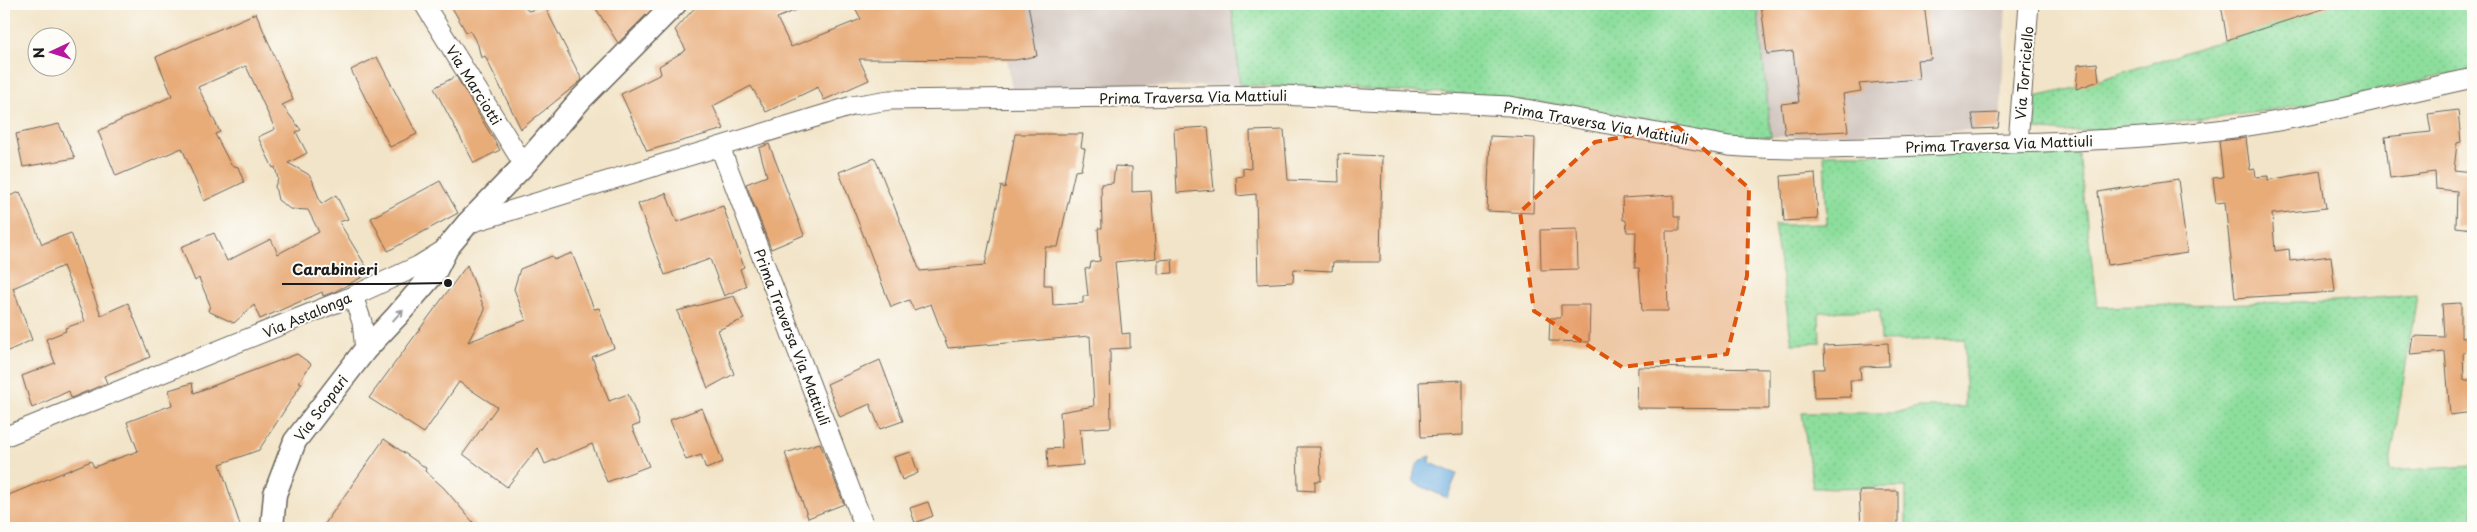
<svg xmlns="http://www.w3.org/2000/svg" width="2477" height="532" font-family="'Playpen Sans',sans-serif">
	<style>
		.industrial { fill: #cec1ba }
		.grass { fill: url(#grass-dots); stroke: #547d5c }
		.water { fill: #6cade0; stroke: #44647e }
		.building { fill: #e8ac79 }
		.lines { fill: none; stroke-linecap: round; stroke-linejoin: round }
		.minor-casing { stroke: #676258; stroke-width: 21 }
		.tertiary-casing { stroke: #676258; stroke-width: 25 }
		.minor { stroke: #fff; stroke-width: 19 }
		.tertiary { stroke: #fff; stroke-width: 22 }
		.oneway { stroke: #999 }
		.marked { fill: #de560d; fill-opacity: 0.2; stroke: #de560d; stroke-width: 4; stroke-dasharray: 10 6; stroke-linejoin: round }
		.labels { text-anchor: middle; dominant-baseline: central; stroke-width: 4; stroke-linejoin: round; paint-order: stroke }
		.street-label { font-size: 14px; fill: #1c1c1c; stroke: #fdfcf7 }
		.leader { fill: none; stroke: #1c1c1c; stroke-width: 2 }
		.callout-dot { fill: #1c1c1c; stroke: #fdfcf7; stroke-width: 2 }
		.callout-label { font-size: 15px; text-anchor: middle; font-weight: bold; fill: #1c1c1c; stroke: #fdfcf7; stroke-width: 4; stroke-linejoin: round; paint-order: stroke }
	</style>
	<defs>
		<pattern id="grass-dots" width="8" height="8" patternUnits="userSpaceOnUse" patternTransform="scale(1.25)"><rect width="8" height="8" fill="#8dde9d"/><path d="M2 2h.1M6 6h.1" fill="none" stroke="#79be87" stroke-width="1.8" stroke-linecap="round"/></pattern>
	</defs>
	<rect width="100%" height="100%" fill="#fdfcf7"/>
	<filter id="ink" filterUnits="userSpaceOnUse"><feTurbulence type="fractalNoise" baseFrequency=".02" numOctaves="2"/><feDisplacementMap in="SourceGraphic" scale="10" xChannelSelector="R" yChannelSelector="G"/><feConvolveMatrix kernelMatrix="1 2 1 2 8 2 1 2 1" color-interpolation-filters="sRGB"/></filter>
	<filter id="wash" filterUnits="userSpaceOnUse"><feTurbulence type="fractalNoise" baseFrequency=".0096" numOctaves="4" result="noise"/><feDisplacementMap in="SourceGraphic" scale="20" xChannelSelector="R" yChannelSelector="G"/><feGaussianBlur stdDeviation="1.12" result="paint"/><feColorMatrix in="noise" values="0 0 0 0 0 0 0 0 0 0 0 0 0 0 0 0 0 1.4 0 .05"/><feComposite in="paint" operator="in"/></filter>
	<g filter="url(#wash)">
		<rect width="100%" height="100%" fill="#f2e4c8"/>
		<g class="industrial">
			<polygon points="999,4 1232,4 1240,85 1012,90"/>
			<polygon points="1757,4 2006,4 2000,129 1771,137"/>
		</g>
		<g class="grass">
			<polygon points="1264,4 1757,4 1771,137 1725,135 1587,108 1443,93 1240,85 1232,7"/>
			<polygon points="2334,4 2473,4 2473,69 2332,101 2217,118 2102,130 2065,132 2035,129 2035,97 2075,88"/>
			<polygon points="1975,153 2079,154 2097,307 2334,301 2417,295 2389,471 2473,466 2473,528 1906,528 1906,487 1813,488 1802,413 1895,413 1918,407 1965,407 1965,339 1881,341 1880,310 1819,312 1820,343 1792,344 1774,225 1827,224 1824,154"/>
		</g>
		<path class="water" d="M1431 456 1430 463 1457 474 1447 498 1414 483C1412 469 1417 460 1431 456Z"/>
		<g id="blocks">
			<g class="building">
				<polygon points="450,4 523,4 528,11 545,7 582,80 521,129 485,56 481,58 478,45 470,31 466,32"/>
				<polygon points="593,4 657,4 618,43"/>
				<polygon points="698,4 811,4 777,18 791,47 861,19 853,4 1028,4 1037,56 1015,60 859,59 869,80 824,100 818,87 766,112 751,86 713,106 724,129 647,151 621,94 661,74 659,66 686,50 675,30"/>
				<polygon points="1761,4 1924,4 1931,59 1917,60 1919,79 1859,84 1861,91 1843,94 1848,131 1785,134 1781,104 1799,102 1793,51 1767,54"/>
				<polygon points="2221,4 2329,4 2329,7 2227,40"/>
				<polygon points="256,13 293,100 282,105 301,130 296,132 307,153 288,163 308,174 312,179 321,204 336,195 348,219 339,222 370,273 334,292 323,296 322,292 260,319 254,305 234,323 208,311 210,305 199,278 195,281 181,247 214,233 227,261 271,239 278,254 319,232 308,210 290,209 278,200 275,186 278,179 275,167 273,168 258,137 275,129 246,66 198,87 220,132 215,134 231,165 238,167 244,182 204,201 182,148 116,176 98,131 172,96 156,57"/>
				<polygon points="377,57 417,134 390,147 351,70"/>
				<polygon points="2097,63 2099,81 2076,89 2078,65"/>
				<polygon points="456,76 500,150 474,163 434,88"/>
				<polygon points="2458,110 2461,142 2457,143 2454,170 2473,172 2473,229 2456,227 2457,191 2436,189 2435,172 2390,178 2385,137 2431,132 2428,114"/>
				<polygon points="2000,113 1998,128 1975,129 1972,114"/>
				<polygon points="59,124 75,158 23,167 16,134"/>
				<polygon points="1208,127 1214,190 1177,193 1174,129"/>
				<polygon points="1284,130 1288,180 1339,182 1338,154 1382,156 1380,262 1333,262 1332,271 1294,269 1293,282 1258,284 1256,194 1237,196 1236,177 1243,176 1243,168 1251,169 1250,131"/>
				<polygon points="1015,134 1083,134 1081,147 1085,149 1081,170 1075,171 1058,247 1045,247 1044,285 1052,285 1053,305 1083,303 1083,296 1088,296 1085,269 1090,268 1091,262 1100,261 1098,228 1102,228 1101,184 1113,183 1115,166 1132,167 1132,192 1151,191 1156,258 1115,262 1122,334 1130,333 1130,348 1110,349 1111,427 1080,429 1083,465 1048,468 1047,449 1062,448 1060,412 1094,406 1090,336 948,348 931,304 914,310 909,300 891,307 839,172 875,158 920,271 985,265 1001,186 1005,188"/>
				<polygon points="1490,136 1535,138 1533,213 1487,211"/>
				<polygon points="2246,138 2250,170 2255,169 2256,177 2268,176 2268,180 2320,171 2326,208 2272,214 2275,251 2289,249 2290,261 2331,256 2335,292 2235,298 2225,202 2216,203 2213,178 2223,177 2219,141"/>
				<polygon points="769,144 804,235 771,249 746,184 767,176 759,148"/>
				<polygon points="1815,173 1818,219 1784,221 1781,176"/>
				<polygon points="2178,179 2187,253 2108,265 2098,192"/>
				<polygon points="440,181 458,213 388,251 371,218"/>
				<polygon points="20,192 42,244 71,233 101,315 128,303 150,357 104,376 107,383 71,398 69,391 32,408 22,376 55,363 46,339 66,331 65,328 85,321 63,266 13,288 32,340 8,351 4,340 4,198"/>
				<polygon points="666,193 677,222 723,206 744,267 740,269 746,286 724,296 710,259 665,275 638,204"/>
				<polygon points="1674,195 1674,217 1679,217 1679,231 1666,231 1668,311 1642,311 1639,268 1635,268 1636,232 1627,232 1626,220 1623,220 1622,198"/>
				<polygon points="1577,229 1578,269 1541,270 1540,230"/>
				<polygon points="572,253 594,309 599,308 614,348 592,357 609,401 628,394 640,424 632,427 649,466 607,482 592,444 545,464 538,448 507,487 463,454 497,407 459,382 424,433 369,398 467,265 485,310 468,342 526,320 514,289 520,269 552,256 554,260"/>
				<polygon points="1172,259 1173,273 1158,274 1158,260"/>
				<polygon points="734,296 744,319 718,330 734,374 708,388 677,311"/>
				<polygon points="2461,303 2461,338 2473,337 2473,350 2463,352 2464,380 2473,380 2473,412 2450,415 2445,352 2411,355 2414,336 2444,337 2442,304"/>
				<polygon points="1561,305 1590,305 1589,342 1549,341 1550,318 1561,318"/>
				<polygon points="1888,343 1889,366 1860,367 1861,380 1850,380 1851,397 1814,398 1813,369 1825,369 1824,346"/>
				<polygon points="297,354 311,364 299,382 302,383 259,450 220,464 241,528 4,528 4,497 91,461 94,467 138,451 127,422 172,405 169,390 192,383 194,393"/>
				<polygon points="880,360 903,421 880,429 870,404 840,417 827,384"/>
				<polygon points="1638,367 1769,369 1769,409 1637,408"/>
				<polygon points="1463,380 1463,435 1421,437 1419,382"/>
				<polygon points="702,408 723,462 706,469 701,455 686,460 670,420"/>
				<polygon points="384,439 426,468 425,471 444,488 478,528 322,528"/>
				<polygon points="820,443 844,504 808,518 785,453"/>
				<polygon points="1297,447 1320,447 1321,481 1315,481 1315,491 1298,490"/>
				<polygon points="911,452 918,473 902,480 894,457"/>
				<polygon points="1859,491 1898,491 1898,528 1861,528"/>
				<polygon points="928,502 933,516 915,523 910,508"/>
			</g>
		</g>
	</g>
	<g filter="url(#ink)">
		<use href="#blocks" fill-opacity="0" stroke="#676258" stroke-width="1"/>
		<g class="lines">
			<g class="minor-casing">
				<g id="minor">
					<polyline points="424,4 524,165"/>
					<polyline points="2018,142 2029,4"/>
					<polyline points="720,147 865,528"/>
					<path d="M467 224 852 106 889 100 1280 95 1509 106 1729 146C1800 152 1872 148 1944 145 2035 142 2127 141 2218 130 2304 120 2389 96 2473 78"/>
					<polyline points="353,296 362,322 365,350"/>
					<polyline points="4,437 353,296 418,266 447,248"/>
				</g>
			</g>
			<g class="tertiary-casing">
				<polyline id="tertiary" points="272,528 275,494 295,441 365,350 397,316 435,272 447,248 467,224 524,165 581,99 675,4"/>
			</g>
			<use href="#minor" class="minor"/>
			<use href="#tertiary" class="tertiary"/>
		</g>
		<defs><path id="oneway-shaft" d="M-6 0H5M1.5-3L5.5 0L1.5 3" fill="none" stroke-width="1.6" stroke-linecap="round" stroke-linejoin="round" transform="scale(1.25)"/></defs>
		<use class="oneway" href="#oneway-shaft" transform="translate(398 315) rotate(-48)"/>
	</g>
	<path class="marked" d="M1678 127 1749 188 1747 276 1727 354 1622 367 1534 311 1520 212 1595 142Z"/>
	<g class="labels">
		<g class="street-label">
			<text transform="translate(2024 73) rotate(-85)">Via Torriciello</text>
			<text transform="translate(474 85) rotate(58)">Via Marciotti</text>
			<text transform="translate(1193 97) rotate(-1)">Prima Traversa Via Mattiuli</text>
			<text transform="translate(1596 123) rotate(10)">Prima Traversa Via Mattiuli</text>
			<text transform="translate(1999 144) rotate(-2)">Prima Traversa Via Mattiuli</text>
			<text transform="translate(307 315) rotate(-23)">Via Astalonga</text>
			<text transform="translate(792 337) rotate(69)">Prima Traversa Via Mattiuli</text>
			<text transform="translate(321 408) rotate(-53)">Via Scopari</text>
		</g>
	</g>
	<path class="leader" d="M448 283L388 284H282"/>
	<circle class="callout-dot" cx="448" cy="283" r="5"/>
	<g class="callout-label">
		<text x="335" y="275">Carabinieri</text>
	</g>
	<rect width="2477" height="532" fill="none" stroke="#fdfcf7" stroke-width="20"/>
	<g transform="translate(52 52) rotate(266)"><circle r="24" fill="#fdfcf7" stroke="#a3a29f"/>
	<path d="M0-4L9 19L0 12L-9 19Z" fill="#b5179e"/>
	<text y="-8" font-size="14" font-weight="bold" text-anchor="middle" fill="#1c1c1c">N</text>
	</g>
</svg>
